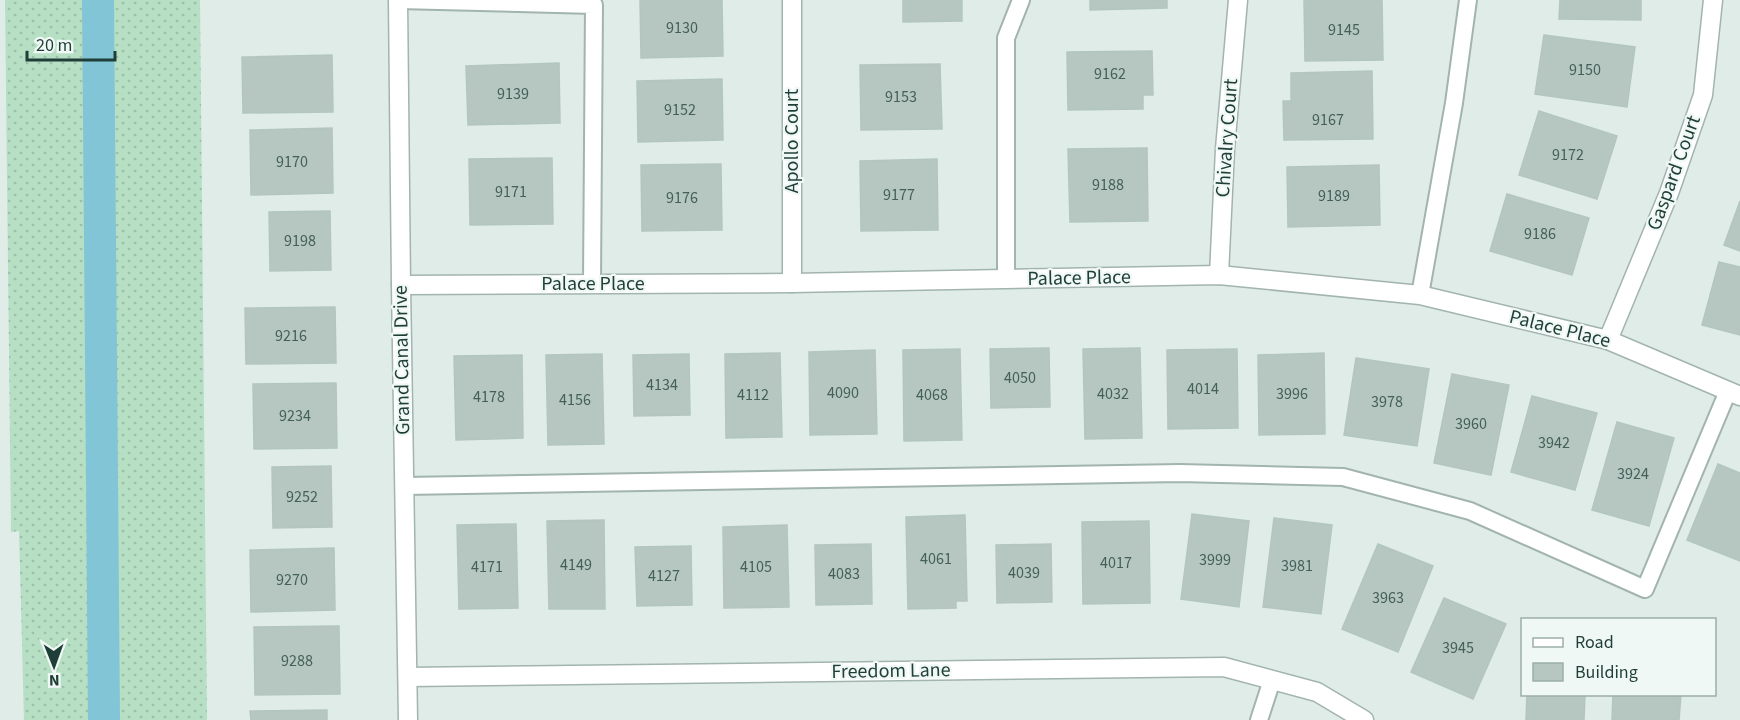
<svg xmlns="http://www.w3.org/2000/svg" width="1740" height="720" font-family="'Source Sans 3',sans-serif">
	<style>
		.grass { fill: url(#grass-dots) }
		.lines { fill: none; stroke-linecap: round; stroke-linejoin: round }
		.canal { stroke: #82c5d6; stroke-width: 32 }
		.building { fill: #b5c7c0; stroke: #b2c6bf; stroke-width: 1.5 }
		.service-casing { stroke: #a2b4af; stroke-width: 20 }
		.minor-casing { stroke: #a2b4af; stroke-width: 21 }
		.service { stroke: #fff; stroke-width: 16 }
		.minor { stroke: #fff; stroke-width: 18 }
		.labels { text-anchor: middle; dominant-baseline: central; stroke-width: 4.5; stroke-linejoin: round; paint-order: stroke }
		.number-label { font-size: 16px; fill: #446059 }
		.street-label { font-size: 20px; fill: #1f3e37; stroke: #f0f8f5 }
	</style>
	<defs>
		<pattern id="grass-dots" width="8" height="8" patternUnits="userSpaceOnUse" patternTransform="scale(1.5)"><rect width="8" height="8" fill="#b6dfc4"/><path d="M2 2h.1M6 6h.1" fill="none" stroke="#9cc0a9" stroke-width="1.8" stroke-linecap="round"/></pattern>
	</defs>
	<rect width="100%" height="100%" fill="#e0ece7"/>
	<polygon class="grass" points="5,0 200,0 207,720 24,720 19,531 11,532"/>
	<g class="lines">
		<polyline class="canal" points="98,0 104,720"/>
	</g>
	<g class="building">
		<polygon points="640,0 722,0 723,56 641,58"/>
		<polygon points="903,0 962,0 962,21 903,22"/>
		<polygon points="1090,0 1167,0 1167,8 1090,10"/>
		<polygon points="1304,0 1382,0 1383,60 1305,61"/>
		<polygon points="1560,0 1641,0 1641,20 1559,19"/>
		<polygon points="1544,35 1635,47 1627,107 1535,94"/>
		<polygon points="1152,51 1153,95 1143,95 1143,109 1068,110 1067,52"/>
		<polygon points="332,55 333,112 243,113 242,57"/>
		<polygon points="559,63 560,123 468,125 466,66"/>
		<polygon points="940,64 942,129 861,130 860,65"/>
		<polygon points="1372,71 1373,139 1284,140 1283,101 1291,101 1291,73"/>
		<polygon points="722,79 723,140 638,142 637,81"/>
		<polygon points="1539,111 1617,136 1597,199 1519,175"/>
		<polygon points="332,128 333,193 251,195 250,130"/>
		<polygon points="1147,148 1148,221 1070,222 1068,149"/>
		<polygon points="552,158 553,224 470,225 469,159"/>
		<polygon points="937,159 938,230 861,231 860,161"/>
		<polygon points="721,164 722,230 642,231 641,165"/>
		<polygon points="1379,165 1380,225 1288,227 1287,167"/>
		<polygon points="1507,194 1589,218 1572,275 1490,251"/>
		<polygon points="1740,201 1740,251 1724,245"/>
		<polygon points="330,211 331,270 270,271 269,212"/>
		<polygon points="1719,262 1740,267 1740,335 1702,325"/>
		<polygon points="335,307 336,363 246,364 245,308"/>
		<polygon points="1049,348 1050,407 991,408 990,349"/>
		<polygon points="1140,348 1142,438 1085,439 1083,349"/>
		<polygon points="960,349 962,440 904,441 903,350"/>
		<polygon points="1237,349 1238,428 1168,429 1167,350"/>
		<polygon points="875,350 877,434 810,435 809,352"/>
		<polygon points="780,353 782,437 726,438 725,354"/>
		<polygon points="1324,353 1325,434 1259,435 1258,355"/>
		<polygon points="602,354 604,444 548,445 546,355"/>
		<polygon points="689,354 690,415 634,416 633,355"/>
		<polygon points="522,355 523,438 456,440 454,356"/>
		<polygon points="1356,358 1429,369 1417,446 1344,435"/>
		<polygon points="1452,374 1509,385 1491,475 1434,463"/>
		<polygon points="336,383 337,448 254,449 253,384"/>
		<polygon points="1532,396 1597,413 1575,490 1511,472"/>
		<polygon points="1617,422 1674,438 1649,526 1592,510"/>
		<polygon points="1718,464 1740,473 1740,561 1687,540"/>
		<polygon points="331,466 332,527 273,528 272,467"/>
		<polygon points="1192,514 1249,521 1239,607 1181,599"/>
		<polygon points="965,515 967,601 956,601 956,608 908,609 906,517"/>
		<polygon points="1274,518 1332,525 1321,614 1263,607"/>
		<polygon points="604,520 605,609 549,609 547,521"/>
		<polygon points="1149,521 1150,603 1083,604 1082,522"/>
		<polygon points="516,524 518,608 459,609 457,525"/>
		<polygon points="787,525 789,607 724,608 723,527"/>
		<polygon points="871,544 872,604 816,605 815,545"/>
		<polygon points="1051,544 1052,602 997,603 996,545"/>
		<polygon points="1378,544 1433,566 1398,652 1342,629"/>
		<polygon points="691,546 692,605 637,606 635,547"/>
		<polygon points="334,548 335,610 251,612 250,550"/>
		<polygon points="1444,598 1506,624 1473,699 1411,672"/>
		<polygon points="339,626 340,694 255,695 254,627"/>
		<polygon points="1527,694 1585,694 1584,720 1526,720"/>
		<polygon points="1613,694 1681,694 1679,720 1612,720"/>
		<polygon points="327,710 327,720 251,720 250,711"/>
	</g>
	<g class="lines">
		<g class="service-casing">
			<g id="service">
				<polyline points="398,0 594,5 592,283"/>
				<polyline points="1006,279 1006,38 1021,0"/>
				<polyline points="1420,295 1454,103 1468,0"/>
				<polyline points="404,486 1180,473 1343,477 1470,511 1645,589 1728,391"/>
				<polyline points="1259,720 1272,680"/>
			</g>
		</g>
		<g class="minor-casing">
			<g id="minor">
				<polyline points="398,0 401,285 408,720"/>
				<polyline points="1219,275 1225,149 1238,0"/>
				<polyline points="792,283 792,0"/>
				<polyline points="401,285 792,283 1219,275 1420,295 1608,340 1740,396"/>
				<polyline points="1608,340 1669,193 1703,95 1713,0"/>
				<polyline points="408,677 1224,667 1317,692 1364,720"/>
			</g>
		</g>
		<use href="#service" class="service"/>
		<use href="#minor" class="minor"/>
	</g>
	<g class="labels">
		<g class="number-label">
			<text x="682" y="28">9130</text>
			<text x="1344" y="30">9145</text>
			<text x="1585" y="70">9150</text>
			<text x="1110" y="74">9162</text>
			<text x="513" y="94">9139</text>
			<text x="901" y="97">9153</text>
			<text x="680" y="110">9152</text>
			<text x="1328" y="120">9167</text>
			<text x="1568" y="155">9172</text>
			<text x="292" y="162">9170</text>
			<text x="1108" y="185">9188</text>
			<text x="511" y="192">9171</text>
			<text x="899" y="195">9177</text>
			<text x="1334" y="196">9189</text>
			<text x="682" y="198">9176</text>
			<text x="1540" y="234">9186</text>
			<text x="300" y="241">9198</text>
			<text x="291" y="336">9216</text>
			<text x="1020" y="378">4050</text>
			<text x="662" y="385">4134</text>
			<text x="1203" y="389">4014</text>
			<text x="843" y="393">4090</text>
			<text x="1113" y="394">4032</text>
			<text x="1292" y="394">3996</text>
			<text x="753" y="395">4112</text>
			<text x="932" y="395">4068</text>
			<text x="489" y="397">4178</text>
			<text x="575" y="400">4156</text>
			<text x="1387" y="402">3978</text>
			<text x="295" y="416">9234</text>
			<text x="1471" y="424">3960</text>
			<text x="1554" y="443">3942</text>
			<text x="1633" y="474">3924</text>
			<text x="302" y="497">9252</text>
			<text x="936" y="559">4061</text>
			<text x="1215" y="560">3999</text>
			<text x="1116" y="563">4017</text>
			<text x="576" y="565">4149</text>
			<text x="1297" y="566">3981</text>
			<text x="487" y="567">4171</text>
			<text x="756" y="567">4105</text>
			<text x="1024" y="573">4039</text>
			<text x="844" y="574">4083</text>
			<text x="664" y="576">4127</text>
			<text x="292" y="580">9270</text>
			<text x="1388" y="598">3963</text>
			<text x="1458" y="648">3945</text>
			<text x="297" y="661">9288</text>
		</g>
		<g class="street-label">
			<text transform="translate(1227 138) rotate(-86)">Chivalry Court</text>
			<text transform="translate(792 141) rotate(-90)">Apollo Court</text>
			<text transform="translate(1674 173) rotate(-70)">Gaspard Court</text>
			<text transform="translate(1079 278) rotate(-1)">Palace Place</text>
			<text x="593" y="284">Palace Place</text>
			<text transform="translate(1560 329) rotate(14)">Palace Place</text>
			<text transform="translate(402 360) rotate(-91)">Grand Canal Drive</text>
			<text transform="translate(891 671) rotate(-1)">Freedom Lane</text>
		</g>
	</g>
	<rect x="1521" y="618" width="195" height="78" fill="#f0f8f5" stroke="#9caea9" stroke-width="1.5"/>
	<rect x="1533" y="638" width="30" height="9" fill="#ffffff" stroke="#9caea9" stroke-width="1.5"/>
	<text x="1575" y="648" font-size="18" fill="#1f3e37">Road</text>
	<rect x="1533" y="663" width="30" height="18" fill="#b5c7c0" stroke="#9caea9" stroke-width="1.5"/>
	<text x="1575" y="678" font-size="18" fill="#1f3e37">Building</text>
	<g transform="translate(54 666) rotate(179)" stroke="#f0f8f5" stroke-width="4.5" paint-order="stroke">
	<path d="M0-4.5L10 22L0 15L-10 22Z" fill="#1f3e37"/>
	<text y="-9" font-size="16" font-weight="bold" text-anchor="middle" fill="#1f3e37">N</text>
	</g>
	<path d="M27 51v9h88v-9" fill="none" stroke="#1f3e37" stroke-width="3"/>
	<text x="36" y="51" font-size="18" fill="#1f3e37" stroke="#f0f8f5" stroke-width="4.5" paint-order="stroke">20 m</text>
</svg>
